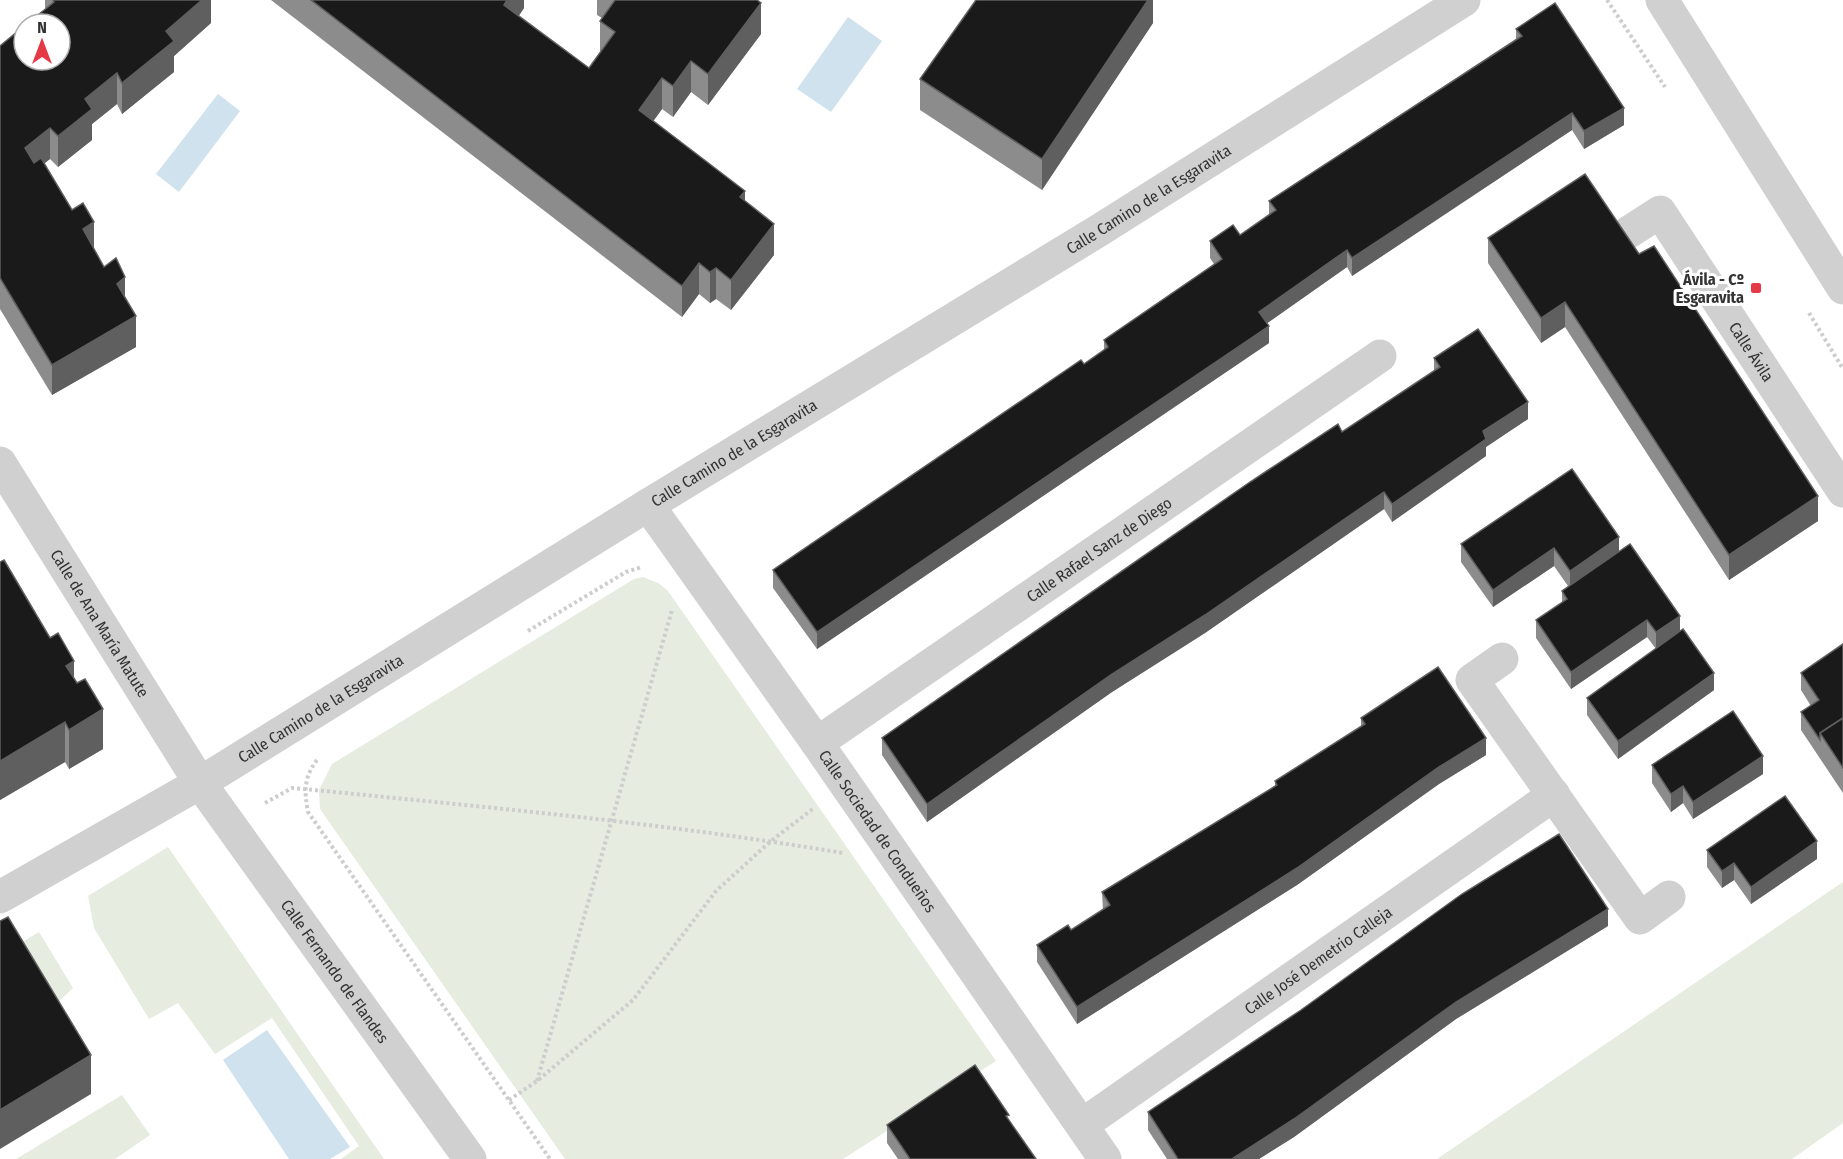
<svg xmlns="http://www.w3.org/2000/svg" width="1843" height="1159" font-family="'Fira Sans Condensed',sans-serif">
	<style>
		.green { fill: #e6ecdf }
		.water { fill: #cfe2ee }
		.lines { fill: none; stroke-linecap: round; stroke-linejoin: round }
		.path { stroke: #cdcdcd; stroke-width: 4; stroke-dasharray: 3 3; stroke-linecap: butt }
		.minor { stroke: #d0d0d0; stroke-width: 33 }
		.wall { fill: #8c8c8c }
		.shaded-wall { fill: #5f5f5f }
		.building { fill: #1a1a1a; stroke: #5f5f5f; stroke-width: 1.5 }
		.poi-dot { fill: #e63946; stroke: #fff; stroke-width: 2 }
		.labels { text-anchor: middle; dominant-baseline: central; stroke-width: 6; stroke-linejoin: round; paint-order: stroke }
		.street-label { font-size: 16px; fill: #333; stroke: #fff }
		.poi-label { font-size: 16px; font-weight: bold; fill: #333; stroke: #fff; text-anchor: end }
	</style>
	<rect width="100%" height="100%" fill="#fff"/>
	<g class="green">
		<polygon points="643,577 658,583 668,591 996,1061 843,1159 565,1159 320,809 319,790 332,764 634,579"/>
		<polygon points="168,847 384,1159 341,1159 359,1146 272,1018 215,1054 178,1003 149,1019 94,928 88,896"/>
		<polygon points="1843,882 1843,1123 1792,1159 1437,1159"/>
		<polygon points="39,932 73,988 55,1005 19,944"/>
		<polygon points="122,1095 150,1135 115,1159 16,1159"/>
	</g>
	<g class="water">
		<polygon points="848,17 882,41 831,112 797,89"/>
		<polygon points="218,94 240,111 179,192 156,174"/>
		<polygon points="267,1030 350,1147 330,1159 289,1159 223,1060"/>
	</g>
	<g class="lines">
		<g class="path">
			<polyline points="1607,0 1665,87"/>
			<polyline points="1809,313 1843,369"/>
			<polyline points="528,631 626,572 642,567"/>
			<path d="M317 760C304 777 304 791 308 812L550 1159"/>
			<path d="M265 803 292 788 304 789C484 807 665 823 843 853"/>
			<polyline points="537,1081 672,610"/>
			<polyline points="509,1100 537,1081 633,1000 716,891 771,841 814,808"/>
		</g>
		<g class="minor">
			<polyline points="1662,0 1843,288"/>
			<path id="s1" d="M1629 232 1660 212 1843 491"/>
			<path id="s2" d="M0 463 200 783 470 1159"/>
			<path id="s3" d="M648 505 817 743 1105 1159"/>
			<polyline points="1502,659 1472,680 1640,918 1669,897"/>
			<path id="s4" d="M817 743 1380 356"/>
			<path id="s5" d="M0 897 200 783 648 505 1098 231 1464 0"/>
			<path id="s6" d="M1082 1125 1554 795"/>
		</g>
	</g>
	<g class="wall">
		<polygon points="45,0 211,0 211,23 174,56 174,72 122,114 117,104 92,124 92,140 58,167 50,159 44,163 104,267 125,299 136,347 52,395 0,309 0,46 45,9"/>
		<polygon points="271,0 524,0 524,8 519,16 589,68 600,52 600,21 602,18 597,15 597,0 757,0 761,34 708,105 691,92 673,117 662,109 653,121 745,202 774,255 731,310 716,299 710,303 699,294 682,317"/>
		<polygon points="1153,0 1153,23 1042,190 920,110 920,79"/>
		<polygon points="1516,29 1624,125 1584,149 1572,130 1352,276 1347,267 1267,323 1269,343 817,649 773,588 773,570 1104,350 1104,340 1214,264 1210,258 1210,241 1240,235 1269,215 1269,201 1516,39"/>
		<polygon points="1585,174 1818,521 1729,580 1565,327 1541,343 1488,263 1488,238"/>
		<polygon points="1434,358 1528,419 1486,447 1486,456 1392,522 1384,509 1205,633 1112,692 927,822 882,755 882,738 1434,371"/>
		<polygon points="1461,544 1619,552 1680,631 1714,690 1618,759 1587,715 1587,698 1656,649 1647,637 1571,689 1536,638 1536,620 1562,603 1562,591 1568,586 1554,566 1493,607 1461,562"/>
		<polygon points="0,562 74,680 103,749 69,769 65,762 0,800"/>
		<polygon points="1843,644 1843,793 1801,730 1801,712 1811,706 1801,690 1801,673"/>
		<polygon points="1361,718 1486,755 1439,784 1297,885 1077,1024 1037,962 1037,945 1071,930 1103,910 1102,892 1275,786 1275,781 1361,726"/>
		<polygon points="1652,765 1763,774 1693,819 1683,803 1671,812 1652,783"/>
		<polygon points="1707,850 1817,859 1751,904 1734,880 1722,888 1707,867"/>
		<polygon points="1608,926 1456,1019 1294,1137 1259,1159 1167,1159 1148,1130 1148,1112"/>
		<polygon points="1009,1120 1036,1159 898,1159 887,1143 887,1125"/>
	</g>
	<g class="shaded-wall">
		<polygon points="202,0 211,0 211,23 174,56 174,72 122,114 122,83 166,31"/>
		<polygon points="507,0 524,0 524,8 504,36 504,5"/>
		<polygon points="1148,0 1153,0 1153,23 1042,190 1042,159"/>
		<polygon points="761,3 761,34 708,105 708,74"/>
		<polygon points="691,61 691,92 673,117 673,86"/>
		<polygon points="117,73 117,104 92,124 92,140 58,167 58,136 85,99"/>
		<polygon points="662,78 662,109 639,141 639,110"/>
		<polygon points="1624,108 1624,125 1584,149 1584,131"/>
		<polygon points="1572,113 1572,130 1352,276 1352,258"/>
		<polygon points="50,128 50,159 25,179 25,148"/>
		<polygon points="745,191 745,222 740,197"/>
		<polygon points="94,222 94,253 83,229"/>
		<polygon points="774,224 774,255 731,310 731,280"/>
		<polygon points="1347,250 1347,267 1259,329 1259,312"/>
		<polygon points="699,263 699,294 682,317 682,286"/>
		<polygon points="716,268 716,299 710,303 710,272"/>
		<polygon points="125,277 125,308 117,284"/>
		<polygon points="1565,302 1565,327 1541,343 1541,318"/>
		<polygon points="136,316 136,347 52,395 52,365"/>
		<polygon points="1269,326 1269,343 817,649 817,632"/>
		<polygon points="1528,402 1528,419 1486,447 1486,456 1392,522 1392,504 1483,431"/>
		<polygon points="1384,492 1384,509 1205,633 1112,692 927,822 927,804 1112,674"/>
		<polygon points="1818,496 1818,521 1729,580 1729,555"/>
		<polygon points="1619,537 1619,555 1570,588 1570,571"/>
		<polygon points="1554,548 1554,566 1493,607 1493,590"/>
		<polygon points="1680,616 1680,633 1656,649 1656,632"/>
		<polygon points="1647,620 1647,637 1571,689 1571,672"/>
		<polygon points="74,661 74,700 66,666"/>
		<polygon points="1714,673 1714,690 1618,759 1618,741"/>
		<polygon points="103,709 103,749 69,769 69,730"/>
		<polygon points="65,722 65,762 0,800 0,761"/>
		<polygon points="1486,738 1486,755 1439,784 1297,885 1077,1024 1077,1007 1439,767"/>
		<polygon points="1763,756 1763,774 1693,819 1693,802"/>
		<polygon points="1683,786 1683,803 1671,812 1671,794"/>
		<polygon points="1817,841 1817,859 1751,904 1751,887"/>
		<polygon points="1734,863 1734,880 1722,888 1722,871"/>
		<polygon points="1608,909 1608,926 1456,1019 1294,1137 1259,1159 1232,1159 1456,1002"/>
		<polygon points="91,1055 91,1094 0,1149 0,1110"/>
	</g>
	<g class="building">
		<polygon points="53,0 202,0 166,31 174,41 122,83 117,73 85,99 92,109 58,136 50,128 25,148 34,163 41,158 72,210 83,203 94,222 83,229 104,267 116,258 125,277 117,284 136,316 52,365 0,278 0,46 24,26 24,60 60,60 60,24 27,24 54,2"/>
		<polygon points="311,0 507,0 504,5 589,68 615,32 600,21 615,0 757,0 761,3 708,74 691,61 673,86 662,78 639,110 745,191 740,197 774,224 731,280 716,268 710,272 699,263 682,286"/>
		<polygon points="976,0 1148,0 1042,159 920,79"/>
		<polygon points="1555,3 1624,108 1584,131 1572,113 1352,258 1347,250 1259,312 1269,326 817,632 773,570 1081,360 1084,364 1108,347 1104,340 1222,259 1210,241 1233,225 1240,235 1276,210 1269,201 1522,36 1516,29"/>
		<polygon points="1585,174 1639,254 1654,246 1818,496 1729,555 1565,302 1541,318 1488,238"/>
		<polygon points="1478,329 1528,402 1483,431 1486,439 1392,504 1384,492 1205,615 1112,674 927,804 882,738 1250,482 1338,424 1342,432 1440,367 1434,358"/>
		<polygon points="1572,469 1619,537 1570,571 1554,548 1493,590 1461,544"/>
		<polygon points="1630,544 1680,616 1656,632 1647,620 1571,672 1536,620 1567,599 1562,591"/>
		<polygon points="4,560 50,638 58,633 74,661 66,666 77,683 85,679 103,709 69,730 65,722 0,761 0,562"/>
		<polygon points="1683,629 1714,673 1618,741 1587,698"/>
		<polygon points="1843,644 1843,718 1820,733 1820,740 1801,712 1819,700 1801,673"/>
		<polygon points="1438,667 1486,738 1439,767 1297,868 1077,1007 1037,945 1068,925 1071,930 1110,905 1102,892 1277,785 1275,781 1365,724 1361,718"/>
		<polygon points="1733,711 1763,756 1693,802 1683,786 1671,794 1652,765"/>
		<polygon points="1843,718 1843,768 1820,733"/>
		<polygon points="1785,796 1817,841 1751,887 1734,863 1722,871 1707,850"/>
		<polygon points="1559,834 1608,909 1456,1002 1294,1119 1232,1159 1178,1159 1148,1112 1301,1010 1462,894"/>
		<polygon points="8,917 91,1055 0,1110 0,921"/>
		<polygon points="975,1065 1009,1115 1006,1116 1036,1159 910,1159 887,1125"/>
	</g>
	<rect class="poi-dot" x="1750" y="282" width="12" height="12" rx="3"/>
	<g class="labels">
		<g class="street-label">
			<text stroke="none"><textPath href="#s5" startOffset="1344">Calle Camino de la Esgaravita</textPath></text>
			<text stroke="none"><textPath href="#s1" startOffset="204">Calle Ávila</textPath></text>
			<text stroke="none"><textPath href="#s5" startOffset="858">Calle Camino de la Esgaravita</textPath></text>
			<text stroke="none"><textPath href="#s4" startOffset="342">Calle Rafael Sanz de Diego</textPath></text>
			<text stroke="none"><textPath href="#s2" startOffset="189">Calle de Ana María Matute</textPath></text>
			<text stroke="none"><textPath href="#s5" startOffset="372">Calle Camino de la Esgaravita</textPath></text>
			<text stroke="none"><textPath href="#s3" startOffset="399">Calle Sociedad de Condueños</textPath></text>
			<text stroke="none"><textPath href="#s6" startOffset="288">Calle José Demetrio Calleja</textPath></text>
			<text stroke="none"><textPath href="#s2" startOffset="609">Calle Fernando de Flandes</textPath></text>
		</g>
		<g class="poi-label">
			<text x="1744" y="279">Ávila - Cº<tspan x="1744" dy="18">Esgaravita</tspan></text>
		</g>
	</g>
	<g transform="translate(42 42)"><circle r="28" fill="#ffffff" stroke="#adadad" stroke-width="1.5"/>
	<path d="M0-4.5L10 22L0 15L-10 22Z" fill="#e63946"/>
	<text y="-9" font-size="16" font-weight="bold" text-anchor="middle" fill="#333333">N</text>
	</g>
</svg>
